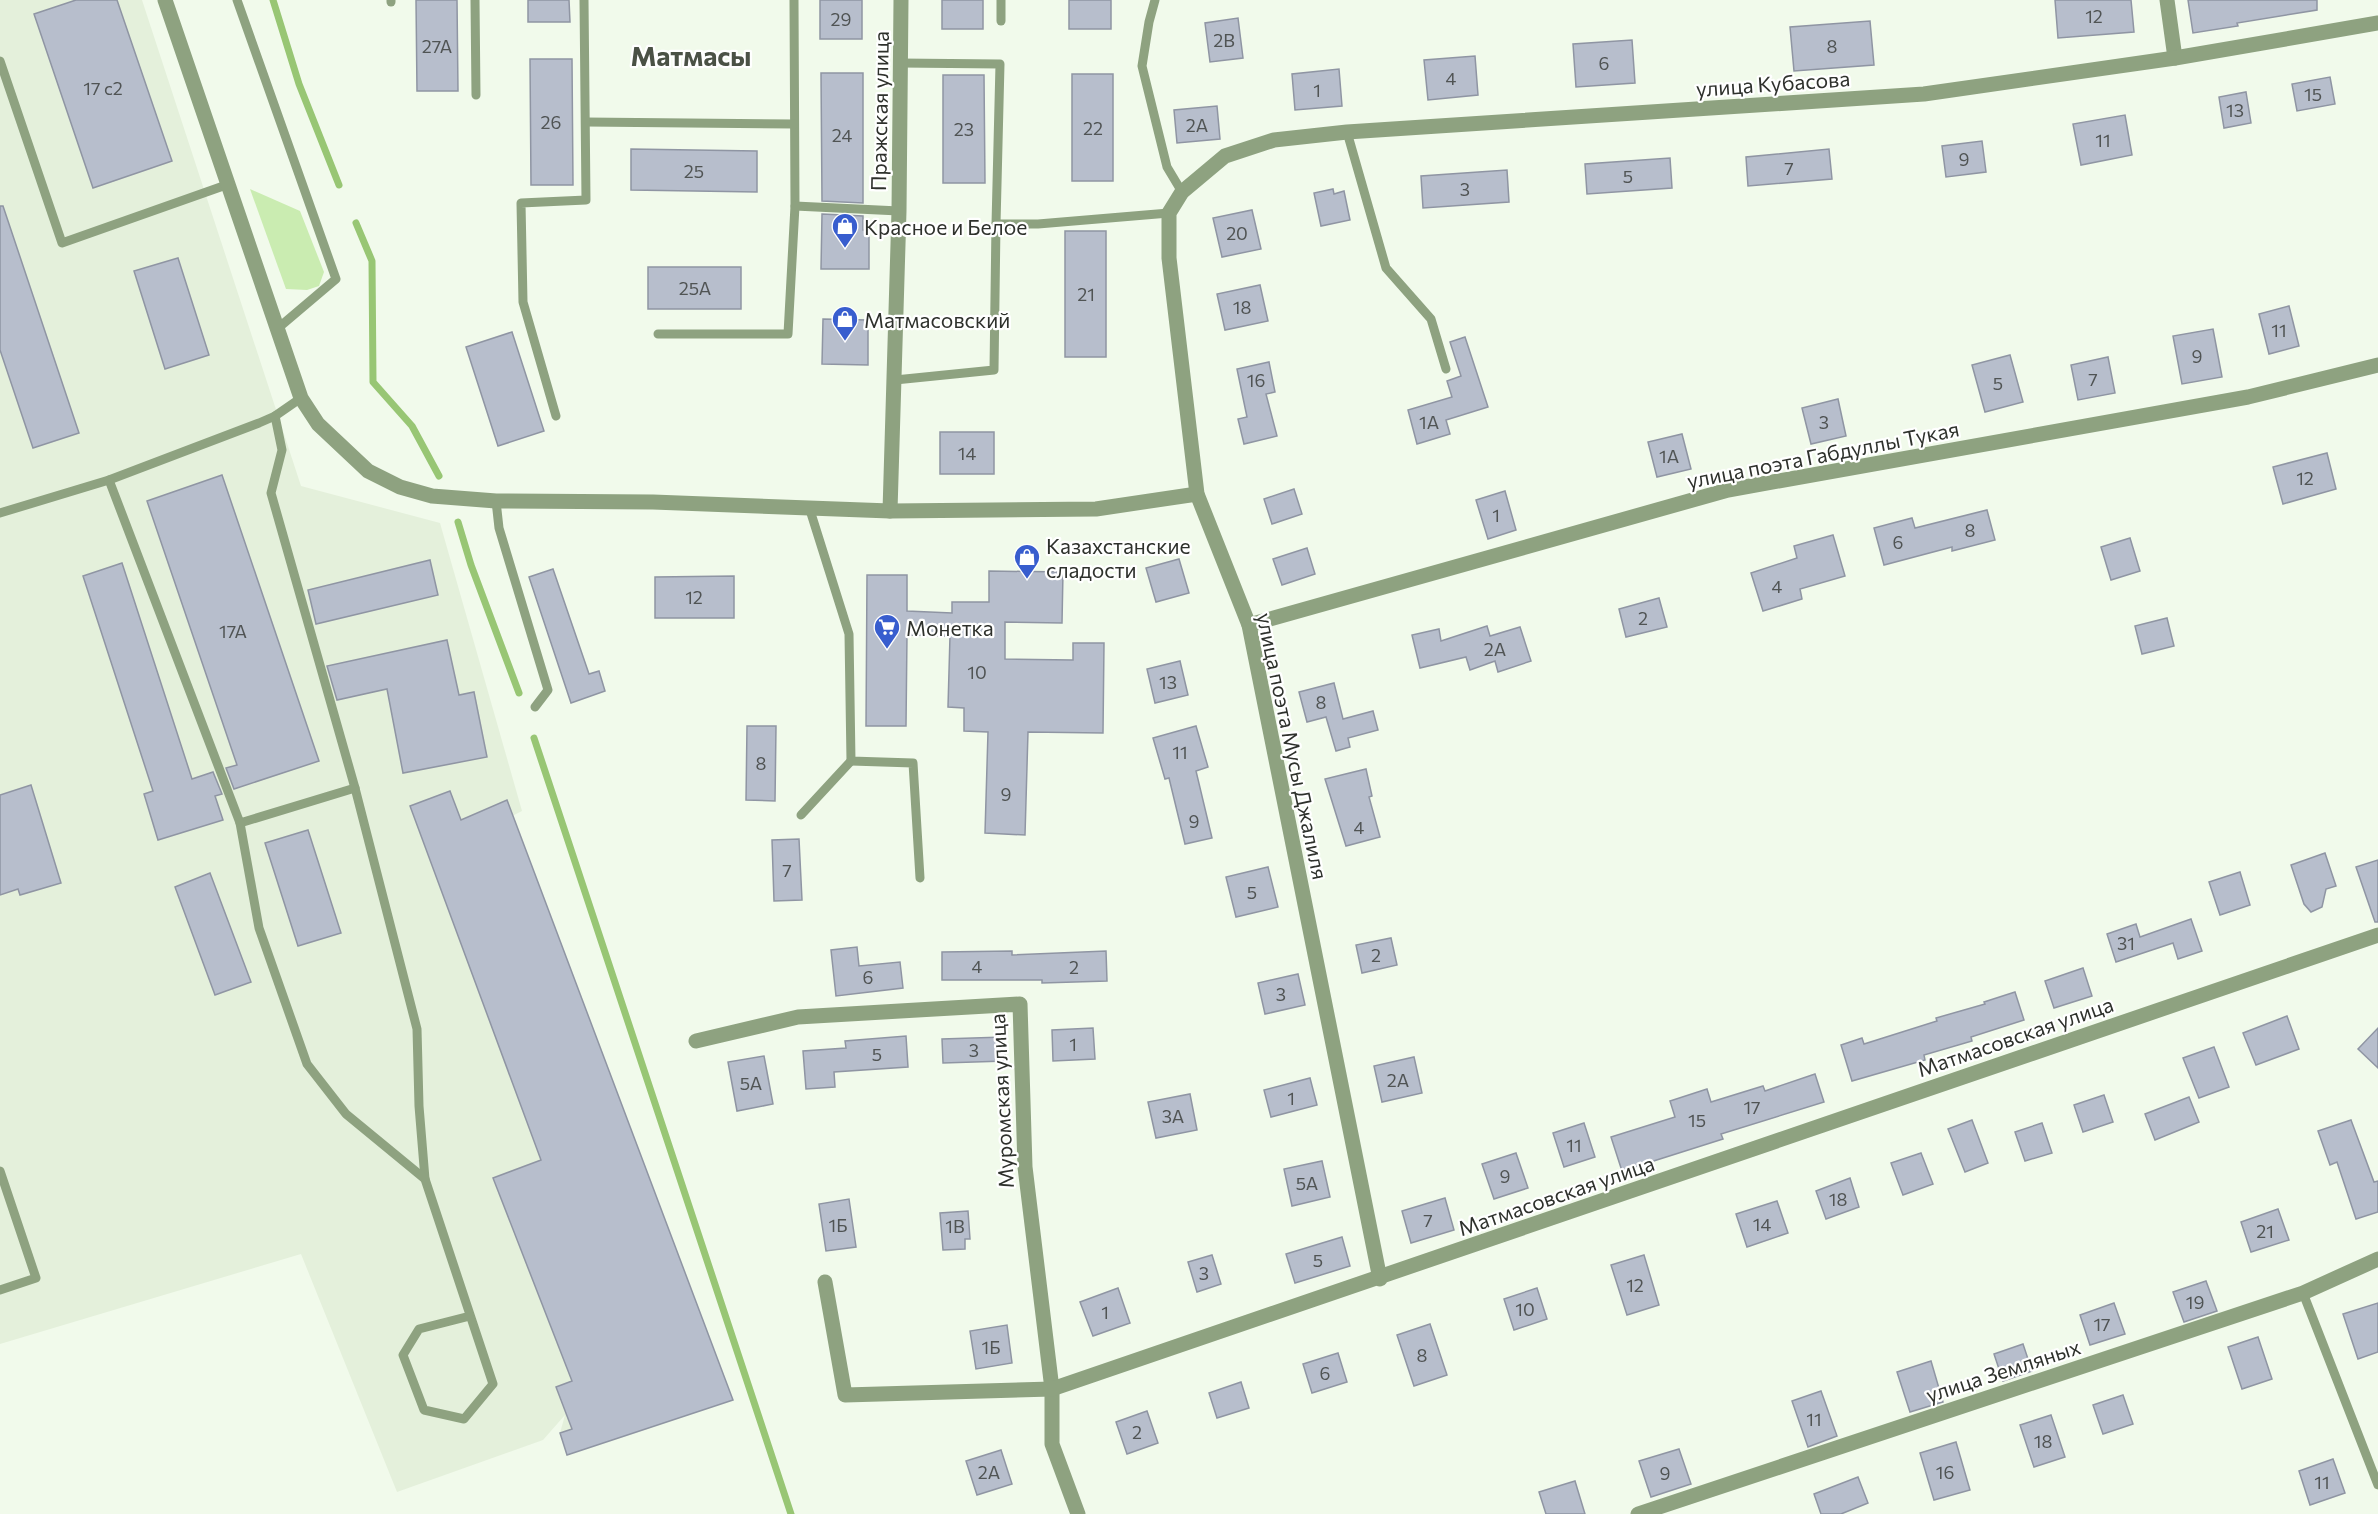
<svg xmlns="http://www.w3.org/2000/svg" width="2378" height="1514" font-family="Commissioner,sans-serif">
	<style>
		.built { fill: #e4f0db }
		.green { fill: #caecb1 }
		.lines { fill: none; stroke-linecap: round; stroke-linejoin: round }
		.stream { stroke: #98c674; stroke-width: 7 }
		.building { fill: #b7becc; stroke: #8f95a3; stroke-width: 1.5 }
		.lane { stroke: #8ea280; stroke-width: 9 }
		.street { stroke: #8ea280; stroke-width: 15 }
		.labels { text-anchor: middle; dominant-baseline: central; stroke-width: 4.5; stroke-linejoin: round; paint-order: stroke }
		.number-label { font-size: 18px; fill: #505454 }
		.street-label { font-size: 21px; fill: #2e312c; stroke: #fff }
		.poi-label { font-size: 21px; fill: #2e312c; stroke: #fff; text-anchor: start }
		.district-label { font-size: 27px; font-weight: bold; fill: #4a5145; stroke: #fff }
	</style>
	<rect width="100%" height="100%" fill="#f1faeb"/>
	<polygon class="built" points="0,0 142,0 301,486 440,523 522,811 512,816 733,1400 567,1455 560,1433 565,1415 543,1440 397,1492 301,1254 0,1344"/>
	<polygon class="green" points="250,189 300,211 324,272 319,286 307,290 286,289"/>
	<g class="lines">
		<g class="stream">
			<polyline points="273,0 299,84 339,185"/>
			<polyline points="356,223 372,261 373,382 412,426 439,476"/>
			<polyline points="458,522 471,565 519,693"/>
			<polyline points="534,738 791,1514"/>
		</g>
	</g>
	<g class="building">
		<polygon points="76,0 117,0 172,161 93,188 34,14"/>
		<polygon points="416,0 457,0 458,91 417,91"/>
		<polygon points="528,0 569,0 570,22 528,22"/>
		<rect x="820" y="0" width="42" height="39"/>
		<rect x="942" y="0" width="41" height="29"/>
		<rect x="1069" y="0" width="42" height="29"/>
		<polygon points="2055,0 2131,0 2134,32 2058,38"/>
		<polygon points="2188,0 2317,0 2317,10 2237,23 2238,26 2193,33"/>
		<polygon points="1238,18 1243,58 1210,62 1205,23"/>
		<polygon points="1870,21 1874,65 1794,71 1790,27"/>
		<polygon points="1632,40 1635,83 1576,87 1573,44"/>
		<polygon points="1475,56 1478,95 1428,100 1424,60"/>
		<polygon points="530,59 572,59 573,185 531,185"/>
		<polygon points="1339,69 1342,106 1295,110 1292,74"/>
		<polygon points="821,73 863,73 863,203 822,201"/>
		<rect x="1072" y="74" width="41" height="107"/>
		<polygon points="943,75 984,75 985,183 943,183"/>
		<polygon points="2330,77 2335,104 2297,111 2292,84"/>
		<polygon points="2246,92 2251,123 2224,128 2219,97"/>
		<polygon points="1217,106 1220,139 1177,143 1174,110"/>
		<polygon points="2125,115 2132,155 2081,165 2073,124"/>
		<polygon points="1982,141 1986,172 1946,177 1942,146"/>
		<polygon points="631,149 757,151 757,192 631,190"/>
		<polygon points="1829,149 1832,179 1748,186 1746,157"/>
		<polygon points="1670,158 1672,188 1587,194 1585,164"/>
		<polygon points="1507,170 1509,202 1423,208 1421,176"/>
		<polygon points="1333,189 1334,194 1344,191 1350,220 1321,226 1314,193"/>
		<polygon points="0,206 3,206 79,433 33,448 0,350"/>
		<polygon points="1252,210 1261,249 1222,257 1213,218"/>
		<polygon points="822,214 863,216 863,230 869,230 869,269 821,269"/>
		<rect x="1065" y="231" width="41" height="126"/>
		<polygon points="178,258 209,355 165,369 134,271"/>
		<rect x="648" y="267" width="93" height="42"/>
		<polygon points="1260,285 1268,321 1225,330 1217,294"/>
		<polygon points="2289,306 2299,346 2269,354 2259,314"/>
		<polygon points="823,319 868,320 868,365 822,364"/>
		<polygon points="2213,329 2222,377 2182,384 2173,336"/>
		<polygon points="512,332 544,431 498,446 466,347"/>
		<polygon points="1465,337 1488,407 1446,420 1450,434 1417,444 1408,410 1452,397 1447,381 1461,376 1450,342"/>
		<polygon points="2010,355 2023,402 1985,412 1972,365"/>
		<polygon points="2108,357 2115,393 2078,400 2071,365"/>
		<polygon points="1269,362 1275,392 1266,394 1277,436 1244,444 1238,419 1247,417 1237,369"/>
		<polygon points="1838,399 1846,436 1811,444 1802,408"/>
		<rect x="940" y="432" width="54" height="42"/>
		<polygon points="1682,434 1691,469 1657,477 1648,442"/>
		<polygon points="2327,453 2336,489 2283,504 2273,467"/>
		<polygon points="222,475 319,761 234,789 226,768 237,765 147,501"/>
		<polygon points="1294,489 1302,514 1272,524 1264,499"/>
		<polygon points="1505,491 1516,530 1488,539 1476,500"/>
		<polygon points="1987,510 1995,540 1952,551 1952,547 1884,565 1874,528 1912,518 1915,528"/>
		<polygon points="1833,535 1845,576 1800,589 1802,599 1763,611 1751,573 1797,558 1794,546"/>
		<polygon points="2130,538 2140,571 2111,580 2101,547"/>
		<polygon points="1307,548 1315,574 1282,585 1273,559"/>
		<polygon points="1179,559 1189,593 1156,602 1146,568"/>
		<polygon points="430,560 438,595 316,624 308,590"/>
		<polygon points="122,563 192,779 213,772 222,794 215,796 223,820 158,840 144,794 153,791 83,576"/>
		<polygon points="553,569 589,674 599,671 605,691 571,703 529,577"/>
		<polygon points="989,571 1063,572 1062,623 1005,622 1005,659 1073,660 1073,643 1104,643 1103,733 1028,732 1025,835 985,833 988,732 964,731 964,708 948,707 950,636 907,635 906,726 866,726 867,575 907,575 907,611 952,613 952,602 989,602"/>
		<polygon points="734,576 734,618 655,618 655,577"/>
		<polygon points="1659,598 1667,627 1626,637 1619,609"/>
		<polygon points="2167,618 2174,646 2142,654 2135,626"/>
		<polygon points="1487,626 1490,636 1520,627 1531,661 1498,672 1495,661 1470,670 1466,657 1420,668 1412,635 1439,629 1441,641"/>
		<polygon points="447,640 459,695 474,692 487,757 403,773 387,689 337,700 327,666"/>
		<polygon points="1180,661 1188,695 1155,703 1147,669"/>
		<polygon points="1334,683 1343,719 1373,711 1378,730 1348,738 1350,747 1336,751 1326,717 1307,722 1299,692"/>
		<polygon points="747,726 776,726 775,801 746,800"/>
		<polygon points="1196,726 1208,767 1196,771 1212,838 1185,844 1169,778 1165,779 1153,738"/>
		<polygon points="1366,769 1372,796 1369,797 1380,837 1346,846 1325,779"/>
		<polygon points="31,785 61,883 20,895 18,889 0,895 0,795"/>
		<polygon points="450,791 461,820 507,800 733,1400 567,1455 560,1433 572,1429 556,1387 572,1381 493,1178 541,1160 410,806"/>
		<polygon points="308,830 341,933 298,946 265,843"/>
		<polygon points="799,839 802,900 774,901 772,840"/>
		<polygon points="2325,853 2336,886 2326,889 2322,907 2311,912 2304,904 2291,865"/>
		<polygon points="2378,860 2378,922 2375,922 2356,867"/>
		<polygon points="1268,867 1278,907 1236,917 1226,877"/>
		<polygon points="2240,872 2250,905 2220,915 2209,882"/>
		<polygon points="210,873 251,982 215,995 175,887"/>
		<polygon points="2191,919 2202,951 2178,959 2173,943 2116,962 2107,934 2136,924 2140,937"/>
		<polygon points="1391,938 1397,965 1362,973 1356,945"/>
		<polygon points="857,947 859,966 900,962 903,988 836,996 831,950"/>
		<polygon points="1012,951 1012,955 1106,951 1107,981 1042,983 1042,980 942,980 942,952"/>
		<polygon points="2083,968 2092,996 2054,1008 2045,981"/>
		<polygon points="1298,974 1305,1005 1265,1014 1258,983"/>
		<polygon points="2015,992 2024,1020 1971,1037 1972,1041 1924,1055 1925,1060 1852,1081 1841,1045 1862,1038 1864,1044 1937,1021 1936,1018 1985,1004 1984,1002"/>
		<polygon points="2287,1016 2299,1049 2256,1065 2243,1033"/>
		<polygon points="1093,1028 1095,1059 1053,1061 1052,1030"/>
		<polygon points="2378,1028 2378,1068 2358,1049"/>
		<polygon points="906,1036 908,1067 834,1072 835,1087 806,1089 803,1051 846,1048 845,1041"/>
		<polygon points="1004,1037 1005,1061 943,1063 942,1039"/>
		<polygon points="2214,1047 2229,1087 2199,1098 2183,1058"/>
		<polygon points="764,1056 773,1104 737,1111 728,1062"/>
		<polygon points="1414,1057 1422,1093 1382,1102 1374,1066"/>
		<polygon points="1815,1074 1824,1102 1721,1134 1723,1139 1622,1171 1611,1137 1675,1117 1670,1101 1707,1089 1711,1102 1763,1086 1765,1091"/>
		<polygon points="1310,1078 1317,1105 1271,1117 1264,1090"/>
		<polygon points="1190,1094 1197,1130 1156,1138 1148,1102"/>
		<polygon points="2104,1095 2113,1122 2083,1132 2074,1105"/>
		<polygon points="2189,1097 2199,1122 2155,1140 2145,1114"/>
		<polygon points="1972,1120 1988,1163 1965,1172 1948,1129"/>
		<polygon points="2351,1120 2374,1182 2378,1181 2378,1212 2356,1219 2337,1162 2330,1165 2318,1131"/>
		<polygon points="1584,1123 1595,1157 1564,1167 1553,1133"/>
		<polygon points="2042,1123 2052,1153 2025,1161 2015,1132"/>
		<polygon points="1516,1153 1528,1188 1494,1199 1482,1164"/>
		<polygon points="1921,1153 1933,1184 1903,1195 1891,1163"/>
		<polygon points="1322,1161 1330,1197 1292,1206 1284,1169"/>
		<polygon points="1850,1178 1859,1207 1826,1219 1816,1191"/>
		<polygon points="1445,1198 1454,1230 1411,1243 1402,1211"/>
		<polygon points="849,1199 856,1247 826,1251 819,1204"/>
		<polygon points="1777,1201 1788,1233 1747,1247 1736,1214"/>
		<polygon points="2278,1209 2289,1240 2251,1252 2241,1222"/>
		<polygon points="968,1211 970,1239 965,1239 965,1249 943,1250 940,1213"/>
		<polygon points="1342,1237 1350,1266 1295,1283 1286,1254"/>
		<polygon points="1212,1255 1221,1284 1197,1292 1188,1262"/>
		<polygon points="1644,1255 1659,1305 1627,1315 1611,1265"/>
		<polygon points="2206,1281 2217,1311 2184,1322 2173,1292"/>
		<polygon points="1118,1288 1130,1323 1093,1336 1080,1302"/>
		<polygon points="1537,1288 1547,1319 1514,1330 1504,1299"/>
		<polygon points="2114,1303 2125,1334 2090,1345 2080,1315"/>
		<polygon points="2378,1303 2378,1352 2358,1359 2343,1314"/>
		<polygon points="1430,1324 1447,1375 1414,1386 1397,1335"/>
		<polygon points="1007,1325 1012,1363 976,1369 970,1331"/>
		<polygon points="2258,1337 2272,1379 2242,1389 2228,1347"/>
		<polygon points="2023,1344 2032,1371 2003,1381 1994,1354"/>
		<polygon points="1338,1353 1347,1382 1312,1393 1303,1364"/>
		<polygon points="1931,1361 1943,1402 1910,1412 1897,1372"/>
		<polygon points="1241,1382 1249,1408 1217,1418 1209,1393"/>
		<polygon points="1821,1391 1837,1436 1808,1447 1792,1401"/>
		<polygon points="2123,1395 2133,1424 2103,1434 2093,1405"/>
		<polygon points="1147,1411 1158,1443 1127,1454 1116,1422"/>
		<polygon points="2051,1415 2065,1457 2034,1467 2020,1425"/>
		<polygon points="1956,1442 1970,1490 1934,1500 1920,1453"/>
		<polygon points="1679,1449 1691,1484 1651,1497 1639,1461"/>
		<polygon points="1001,1450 1012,1484 977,1495 966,1461"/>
		<polygon points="2333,1459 2345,1493 2310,1505 2299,1471"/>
		<polygon points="1858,1477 1868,1503 1841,1514 1821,1514 1814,1494"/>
		<polygon points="1575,1481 1585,1514 1546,1514 1539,1492"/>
	</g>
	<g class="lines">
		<g class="lane">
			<polyline points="237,0 336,279 277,329"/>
			<polyline points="391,0 391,2"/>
			<polyline points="475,0 476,95"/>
			<polyline points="794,0 795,206"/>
			<polyline points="1155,0 1149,22 1142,66 1167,167 1182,192"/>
			<polyline points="1001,21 1001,0"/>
			<polyline points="0,61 62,243 229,184"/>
			<polyline points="900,63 1000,64 996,224 1038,224 1169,213"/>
			<polyline points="586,122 794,124"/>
			<polyline points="1347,132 1386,268 1431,319 1446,369"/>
			<polyline points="658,334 788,334 795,206 899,211"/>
			<polyline points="895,380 994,370 996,224"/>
			<polyline points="275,416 282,450 271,493 355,788 417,1029 419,1106 425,1179"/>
			<polyline points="556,416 523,302 521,203 586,200 584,0"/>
			<polyline points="109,480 240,823 355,788"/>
			<polyline points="496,501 499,528 548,690 535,707"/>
			<polyline points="809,507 849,634 851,761 913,763 920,878"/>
			<polyline points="0,513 109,480 259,423 275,416 301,398"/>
			<polyline points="801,815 851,761"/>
			<polyline points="240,823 259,928 307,1064 346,1114 425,1179 493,1384 464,1419 424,1410 403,1355 419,1329 470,1316"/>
			<polyline points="0,1171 36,1278 0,1290"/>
			<polyline points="2303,1293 2378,1485"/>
		</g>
		<g class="street">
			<polyline points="165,0 301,398 318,424 368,471 400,487 432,496 496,501 653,502 890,511 1096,509 1197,494"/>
			<polyline points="2167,0 2175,58"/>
			<polyline points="890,511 899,211 901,0"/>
			<polyline points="1249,625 1728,490 2248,397 2378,365"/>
			<polyline points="696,1041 798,1017 1020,1004 1025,1167 1052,1389 1052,1444 1078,1514"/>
			<polyline points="1380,1279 1249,625 1197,494 1169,258 1169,213 1182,192 1225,156 1274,140 1347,132 1924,94 2175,58 2378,23"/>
			<polyline points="825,1282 845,1395 1052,1389 2378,935"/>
			<polyline points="1638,1514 2303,1293 2378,1259"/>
		</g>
	</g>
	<defs>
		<g id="shop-pin" transform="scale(1.35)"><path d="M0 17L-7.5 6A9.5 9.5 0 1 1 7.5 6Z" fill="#385dce" stroke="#fff"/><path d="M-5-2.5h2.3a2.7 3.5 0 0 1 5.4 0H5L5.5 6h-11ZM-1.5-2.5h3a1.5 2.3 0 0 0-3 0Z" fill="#fff"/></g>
		<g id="supermarket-pin" transform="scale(1.35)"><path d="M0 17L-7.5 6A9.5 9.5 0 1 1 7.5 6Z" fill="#385dce" stroke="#fff"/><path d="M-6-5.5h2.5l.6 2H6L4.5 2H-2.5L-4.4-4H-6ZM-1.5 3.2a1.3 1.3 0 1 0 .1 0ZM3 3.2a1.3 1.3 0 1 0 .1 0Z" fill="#fff"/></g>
	</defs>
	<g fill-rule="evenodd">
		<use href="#shop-pin" x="845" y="226"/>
		<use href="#shop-pin" x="845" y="319"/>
		<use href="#shop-pin" x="1027" y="557"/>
		<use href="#supermarket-pin" x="887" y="627"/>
	</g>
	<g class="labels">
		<g class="number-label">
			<text x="2094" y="16">12</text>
			<text x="841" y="19">29</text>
			<text x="1224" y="40">2В</text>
			<text x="437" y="46">27А</text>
			<text x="1832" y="46">8</text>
			<text x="1604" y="63">6</text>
			<text x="1451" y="78">4</text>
			<text x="103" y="88">17 с2</text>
			<text x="1317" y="90">1</text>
			<text x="2313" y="94">15</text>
			<text x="2235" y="110">13</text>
			<text x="551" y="122">26</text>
			<text x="1197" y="125">2А</text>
			<text x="1093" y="128">22</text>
			<text x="964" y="129">23</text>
			<text x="842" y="135">24</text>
			<text x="2103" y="140">11</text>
			<text x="1964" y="159">9</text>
			<text x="1789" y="168">7</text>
			<text x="694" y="171">25</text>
			<text x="1628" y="176">5</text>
			<text x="1465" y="189">3</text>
			<text x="1237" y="233">20</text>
			<text x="695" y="288">25А</text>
			<text x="1086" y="294">21</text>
			<text x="1242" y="307">18</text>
			<text x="2279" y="330">11</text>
			<text x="2197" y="356">9</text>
			<text x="2093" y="379">7</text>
			<text x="1256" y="380">16</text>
			<text x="1998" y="383">5</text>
			<text x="1429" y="422">1А</text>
			<text x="1824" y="422">3</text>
			<text x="967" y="453">14</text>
			<text x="1669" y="456">1А</text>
			<text x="2305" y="478">12</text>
			<text x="1496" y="515">1</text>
			<text x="1970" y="530">8</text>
			<text x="1898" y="542">6</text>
			<text x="1777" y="586">4</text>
			<text x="694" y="597">12</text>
			<text x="1643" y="618">2</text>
			<text x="233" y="631">17А</text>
			<text x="1495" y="649">2А</text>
			<text x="977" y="672">10</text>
			<text x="1168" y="682">13</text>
			<text x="1321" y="702">8</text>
			<text x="1180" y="752">11</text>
			<text x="761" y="763">8</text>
			<text x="1006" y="794">9</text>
			<text x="1194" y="821">9</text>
			<text x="1359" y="827">4</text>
			<text x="787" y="870">7</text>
			<text x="1252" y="892">5</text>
			<text x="2126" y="943">31</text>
			<text x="1376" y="955">2</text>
			<text x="977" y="966">4</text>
			<text x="1074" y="967">2</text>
			<text x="868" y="977">6</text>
			<text x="1281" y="994">3</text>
			<text x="1073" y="1044">1</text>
			<text x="974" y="1050">3</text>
			<text x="877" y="1054">5</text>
			<text x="1398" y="1080">2А</text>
			<text x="751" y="1083">5А</text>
			<text x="1291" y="1098">1</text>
			<text x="1752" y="1107">17</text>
			<text x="1173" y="1116">3А</text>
			<text x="1697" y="1120">15</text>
			<text x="1574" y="1145">11</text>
			<text x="1505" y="1176">9</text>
			<text x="1307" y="1183">5А</text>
			<text x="1838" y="1199">18</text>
			<text x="1428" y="1220">7</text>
			<text x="1762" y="1224">14</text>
			<text x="838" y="1225">1Б</text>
			<text x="955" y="1226">1В</text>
			<text x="2265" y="1231">21</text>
			<text x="1318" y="1260">5</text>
			<text x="1204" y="1273">3</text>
			<text x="1635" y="1285">12</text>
			<text x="2195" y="1302">19</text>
			<text x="1525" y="1309">10</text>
			<text x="1105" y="1312">1</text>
			<text x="2102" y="1324">17</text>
			<text x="991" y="1347">1Б</text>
			<text x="1422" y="1355">8</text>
			<text x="1325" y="1373">6</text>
			<text x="1814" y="1419">11</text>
			<text x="1137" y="1432">2</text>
			<text x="2043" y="1441">18</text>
			<text x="989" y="1472">2А</text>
			<text x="1945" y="1472">16</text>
			<text x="1665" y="1473">9</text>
			<text x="2322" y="1482">11</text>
		</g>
		<g class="street-label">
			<text transform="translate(1773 83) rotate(-4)">улица Кубасова</text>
			<text transform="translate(879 111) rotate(-89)">Пражская улица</text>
			<text transform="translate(1823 454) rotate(-11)">улица поэта Габдуллы Тукая</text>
			<text transform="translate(1293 746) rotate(78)">улица поэта Мусы Джалиля</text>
			<text transform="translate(2015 1036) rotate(-19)">Матмасовская улица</text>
			<text transform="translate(1001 1101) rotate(-93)">Муромская улица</text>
			<text transform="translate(1556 1195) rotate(-19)">Матмасовская улица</text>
			<text transform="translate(2003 1370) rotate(-18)">улица Земляных</text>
		</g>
		<g class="poi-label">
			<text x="864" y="226">Красное и Белое</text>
			<text x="864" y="319">Матмасовский</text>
			<text x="1046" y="545">Казахстанские<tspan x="1046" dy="24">сладости</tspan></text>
			<text x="906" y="627">Монетка</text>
		</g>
		<g class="district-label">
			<text x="691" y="55">Матмасы</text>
		</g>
	</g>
</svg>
